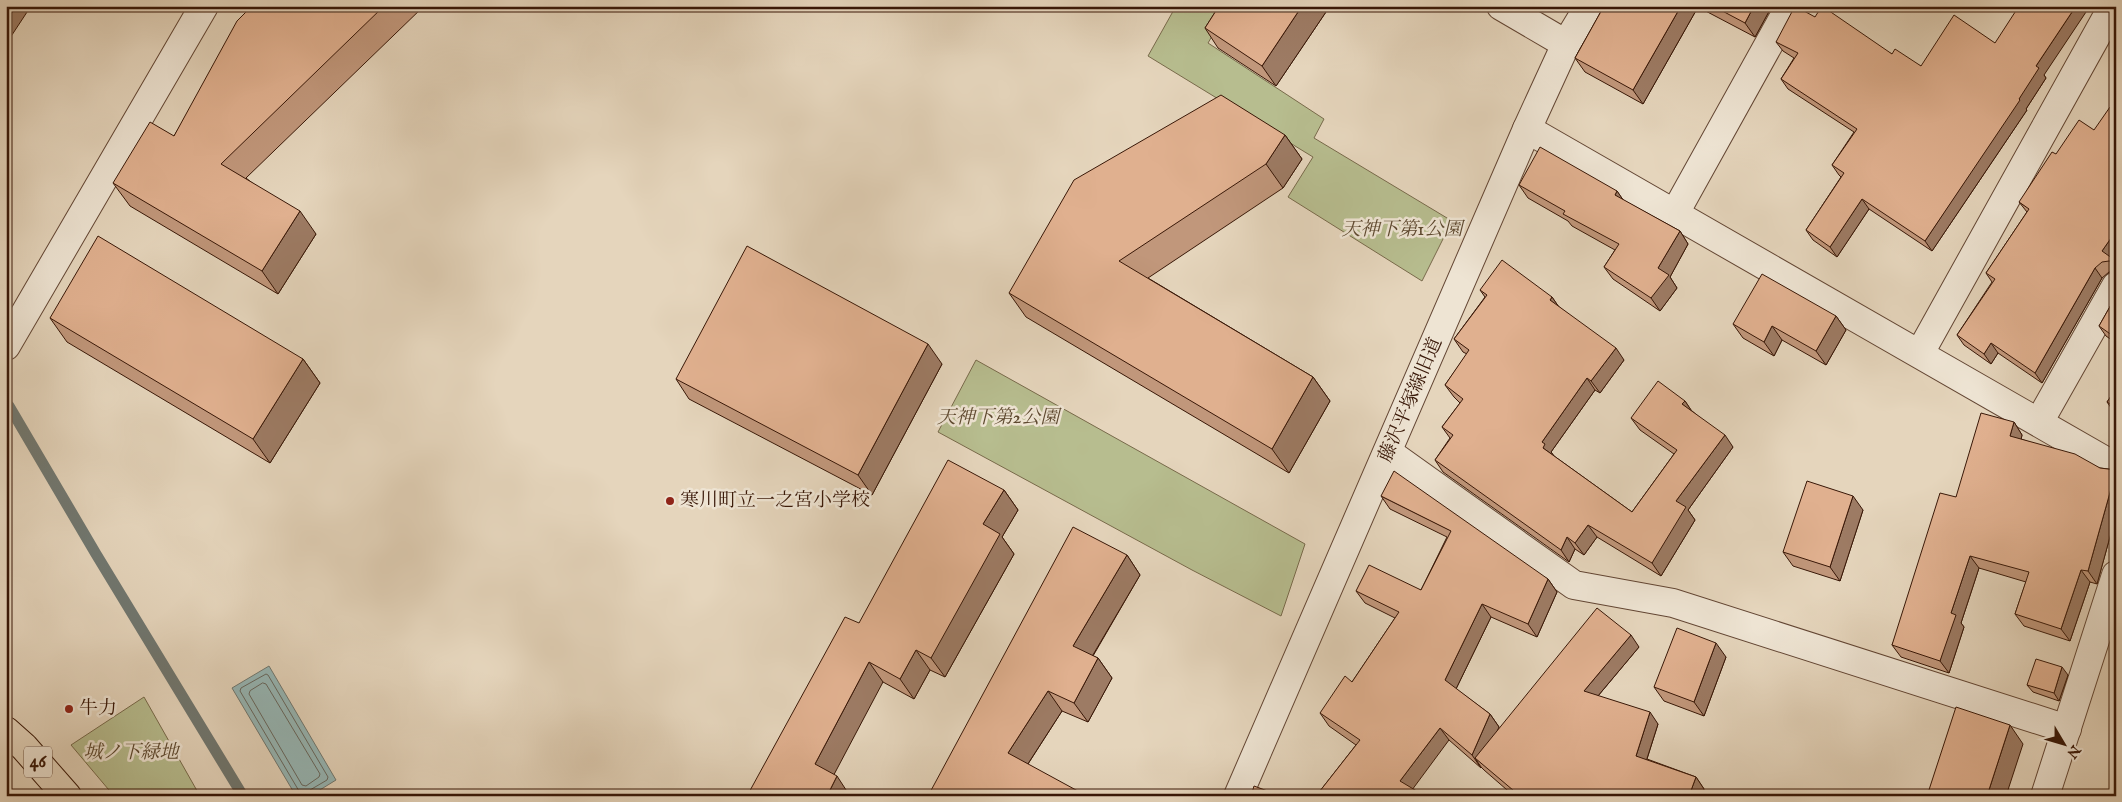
<svg xmlns="http://www.w3.org/2000/svg" width="2122" height="802" font-family="'IM FELL English','Noto Serif JP',serif">
	<style>
		.green { fill: #b7bd8f; stroke: #786a4b }
		.water { fill: #97b8b7; stroke: #717871 }
		.lines { fill: none; stroke-linecap: round; stroke-linejoin: round }
		.shore { stroke: #68685f; stroke-width: 1 }
		.stream { stroke: #717871; stroke-width: 11 }
		.minor-casing { stroke: #634634; stroke-width: 30 }
		.major-casing { stroke: #381707; stroke-width: 30 }
		.minor { stroke: #eee4d3; stroke-width: 28 }
		.major { stroke: #e5d5bc; stroke-width: 28 }
		.wall { fill: #c1977b; stroke: #381707 }
		.shaded-wall { fill: #9d7b64; stroke: #381707 }
		.building { fill: #e0b08f; stroke: #381707 }
		.poi-dot { fill: #8f2418; stroke: #eee4d3; stroke-width: 2 }
		.labels { text-anchor: middle; dominant-baseline: central; stroke-width: 5; stroke-linejoin: round; paint-order: stroke }
		.shield { fill: #eee4d3; stroke: #6f5444; stroke-width: 1 }
		.shield-label { font-size: 18px; font-weight: bold; fill: #381707 }
		.park-label { font-size: 19px; font-style: italic; fill: #5e4930; stroke: #eee4d3 }
		.street-label { font-size: 19px; fill: #381707; stroke: #eee4d3 }
		.poi-label { font-size: 19px; fill: #381707; stroke: #eee4d3; text-anchor: start }
	</style>
	<rect width="100%" height="100%" fill="#e5d5bc"/>
	<filter id="stains"><feTurbulence type="fractalNoise" baseFrequency=".004" numOctaves="4"/><feColorMatrix values="0 0 0 0 .2 0 0 0 0 .09 0 0 0 0 .02 0 0 0 .5 -.17"/></filter>
	<radialGradient id="worn" r=".72"><stop offset=".6" stop-color="#630" stop-opacity="0"/><stop offset="1" stop-color="#630" stop-opacity=".3"/></radialGradient>
	<g class="green">
		<polygon points="1176,6 1230,6 1208,43 1324,119 1314,138 1452,221 1422,281 1288,197 1313,157 1148,56"/>
		<polygon points="976,360 1305,544 1281,616 1192,570 938,432"/>
		<polygon points="144,697 200,796 114,796 71,745"/>
	</g>
	<polygon class="water" points="269,666 336,780 310,796 296,796 232,688"/>
	<g class="lines">
		<g class="shore">
			<polygon points="263,683 266,684 320,774 319,777 306,786 302,785 249,694 250,691"/>
			<polyline points="300,796 299,791 240,691 241,688 266,674 268,675 328,777 327,780 310,790 308,796"/>
		</g>
		<polyline class="stream" points="6,404 9,406 96,554 243,796"/>
		<g class="minor-casing">
			<g id="minor">
				<polyline points="1501,6 1566,44"/>
				<polyline points="1527,129 2116,467"/>
				<polyline points="1675,213 1790,6"/>
				<polyline points="6,346 204,6"/>
				<polyline points="1920,353 2113,6"/>
				<polyline points="2039,422 2116,286"/>
				<polyline points="1389,453 1574,585 1673,603 2067,729"/>
				<polyline points="1238,796 1527,129 1566,44 1589,6"/>
				<polyline points="2045,796 2116,575"/>
			</g>
		</g>
		<g class="major-casing">
			<polyline id="major" points="6,731 24,747 67,796"/>
		</g>
		<use href="#minor" class="minor"/>
		<use href="#major" class="major"/>
	</g>
	<g class="wall">
		<polygon points="252,6 424,6 246,178 316,234 278,294 130,206 113,183 174,136"/>
		<polygon points="1219,6 1330,6 1276,86 1218,48 1205,28"/>
		<polygon points="1604,6 1772,6 1755,37 1698,7 1643,104 1585,72 1575,58"/>
		<polygon points="1815,17 1892,54 1921,66 2044,75 2046,78 2026,109 2027,110 1932,251 1869,209 1837,257 1813,240 1806,230 1841,177 1839,175 1832,165 1854,132 1788,89 1781,79 1794,58 1783,51 1776,42"/>
		<polygon points="1285,135 1302,159 1283,188 1148,278 1313,377 1330,401 1289,473 1026,317 1009,293"/>
		<polygon points="1519,185 1617,191 1623,200 1680,231 1688,244 1670,277 1677,288 1660,311 1613,279 1604,267 1615,250 1572,226 1568,221 1528,198"/>
		<polygon points="2019,202 2116,261 2116,271 2109,272 2102,278 2042,383 1998,353 1991,364 1964,345 1957,335 1992,282 1986,273 2027,212"/>
		<polygon points="1480,290 1552,297 1558,306 1624,360 1600,393 1595,390 1551,452 1554,456 1632,512 1674,454 1640,430 1631,418 1685,401 1691,410 1733,447 1688,510 1695,520 1661,576 1597,537 1584,555 1575,549 1569,562 1443,472 1435,460 1450,438 1442,427 1460,403 1454,397 1445,385 1467,354 1463,352 1454,339 1485,297"/>
		<polygon points="2116,296 2116,343 2106,336 2099,326"/>
		<polygon points="1836,316 1846,330 1826,365 1782,340 1774,356 1743,338 1733,324"/>
		<polygon points="50,318 303,359 320,383 270,463 67,342"/>
		<polygon points="942,364 872,495 689,399 676,379"/>
		<polygon points="2116,389 2116,413 2114,412 2107,402"/>
		<polygon points="2014,422 2022,435 2021,439 2100,468 2116,470 2116,515 2097,584 2090,582 2070,641 2024,626 2015,614 2026,582 1979,568 1961,623 1964,627 1949,673 1901,657 1892,645 1956,497"/>
		<polygon points="1004,490 1018,510 1002,537 1014,554 945,677 930,670 914,699 883,682 747,796 859,623"/>
		<polygon points="1381,496 1548,579 1557,592 1537,637 1491,617 1456,689 1490,714 1499,727 1496,732 1639,647 1598,696 1658,724 1647,759 1696,777 1704,789 1702,796 1514,796 1484,770 1481,767 1481,768 1449,740 1316,796 1356,745 1329,726 1320,713 1352,682 1395,618 1365,603 1356,591 1421,590 1447,537 1390,509"/>
		<polygon points="1863,510 1840,581 1793,566 1783,552"/>
		<polygon points="1127,555 1140,575 1093,656 1098,658 1112,678 1088,722 1062,711 1028,764 928,796"/>
		<polygon points="1726,657 1704,716 1664,701 1654,687"/>
		<polygon points="2068,675 2059,701 2033,692 2027,685"/>
	</g>
	<g class="shaded-wall">
		<polygon points="6,6 31,6 6,44"/>
		<polygon points="1302,6 1330,6 1276,86 1262,66"/>
		<polygon points="1681,6 1697,6 1698,7 1643,104 1633,90"/>
		<polygon points="1754,6 1772,6 1755,37 1745,23"/>
		<polygon points="2076,6 2090,6 2044,75 2046,78 2026,109 2027,110 1932,251 1925,241 2019,99 2036,66"/>
		<polygon points="1285,135 1302,159 1283,188 1266,164"/>
		<polygon points="1617,191 1626,204 1615,195"/>
		<polygon points="1862,199 1869,209 1837,257 1830,247"/>
		<polygon points="300,211 316,234 278,294 262,271"/>
		<polygon points="1680,231 1688,244 1670,277 1677,288 1660,311 1651,298 1658,268"/>
		<polygon points="2116,231 2116,251 2109,261 2102,251"/>
		<polygon points="2095,268 2102,278 2042,383 2035,373"/>
		<polygon points="1552,297 1561,310 1550,300"/>
		<polygon points="1836,316 1846,330 1826,365 1816,351"/>
		<polygon points="1772,326 1782,340 1774,356 1764,342"/>
		<polygon points="1991,343 1998,353 1991,364 1984,354"/>
		<polygon points="928,344 942,364 872,495 858,475"/>
		<polygon points="1616,348 1624,360 1600,393 1591,381"/>
		<polygon points="303,359 320,383 270,463 253,439"/>
		<polygon points="1313,377 1330,401 1289,473 1272,449"/>
		<polygon points="1587,378 1595,390 1551,452 1554,456 1543,448 1542,442"/>
		<polygon points="1685,401 1693,413 1682,404"/>
		<polygon points="2014,422 2022,435 2019,449 2010,436"/>
		<polygon points="1725,435 1733,447 1688,510 1695,520 1661,576 1652,563 1676,501"/>
		<polygon points="2116,471 2116,515 2097,584 2088,571"/>
		<polygon points="1004,490 1018,510 1002,537 1014,554 945,677 931,658 983,524"/>
		<polygon points="1853,496 1863,510 1840,581 1830,567"/>
		<polygon points="1588,525 1597,537 1584,555 1575,543"/>
		<polygon points="1567,537 1575,549 1569,562 1561,550"/>
		<polygon points="1127,555 1140,575 1087,665 1073,646"/>
		<polygon points="1970,556 1979,568 1961,623 1964,627 1949,673 1940,661 1951,613"/>
		<polygon points="2081,570 2090,582 2070,641 2061,629"/>
		<polygon points="1548,579 1557,592 1537,637 1528,624"/>
		<polygon points="1482,604 1491,617 1454,693 1445,680"/>
		<polygon points="1631,635 1639,647 1592,703 1584,691"/>
		<polygon points="1716,643 1726,657 1704,716 1694,702"/>
		<polygon points="916,650 930,670 914,699 900,679"/>
		<polygon points="1098,658 1112,678 1088,722 1074,703"/>
		<polygon points="869,662 883,682 829,784 815,764"/>
		<polygon points="2062,667 2068,675 2059,701 2054,693"/>
		<polygon points="1048,691 1062,711 1022,773 1008,753"/>
		<polygon points="1650,712 1658,724 1644,768 1636,756"/>
		<polygon points="1490,714 1499,727 1483,764 1475,758 1481,767 1481,768 1472,755"/>
		<polygon points="2010,725 2023,744 2006,796 1987,796"/>
		<polygon points="1440,728 1449,740 1409,794 1400,781"/>
		<polygon points="837,776 850,796 827,796"/>
		<polygon points="1696,777 1704,789 1702,796 1689,796"/>
	</g>
	<g class="building">
		<polygon points="252,6 384,6 221,164 300,211 262,271 113,183 150,122 174,136 237,21"/>
		<polygon points="1219,6 1302,6 1262,66 1205,28"/>
		<polygon points="1604,6 1681,6 1633,90 1575,58"/>
		<polygon points="1713,6 1754,6 1745,23"/>
		<polygon points="1795,6 1815,17 1822,6 1892,54 1895,49 1921,66 1954,15 1995,43 2019,6 2076,6 2036,66 2039,68 2019,99 2020,100 1925,241 1862,199 1830,247 1806,230 1844,173 1832,165 1857,129 1781,79 1798,53 1776,42"/>
		<polygon points="1221,95 1285,135 1266,164 1119,261 1313,377 1272,449 1009,293 1074,180"/>
		<polygon points="2110,107 2116,111 2116,231 2102,251 2116,261 2116,262 2109,261 2102,262 2095,268 2035,373 1991,343 1984,354 1957,335 1995,279 1986,273 2029,209 2019,202 2052,152 2056,154 2079,120 2094,130"/>
		<polygon points="1540,147 1617,191 1615,195 1680,231 1658,268 1669,275 1651,298 1604,267 1619,244 1563,214 1565,211 1519,185"/>
		<polygon points="98,236 303,359 253,439 50,318"/>
		<polygon points="747,246 928,344 858,475 676,379"/>
		<polygon points="1502,260 1552,297 1550,300 1616,348 1591,381 1587,378 1542,442 1545,444 1543,448 1632,512 1677,450 1631,418 1658,381 1685,401 1682,404 1725,435 1676,501 1686,507 1652,563 1588,525 1575,543 1567,537 1561,550 1435,460 1453,435 1442,427 1463,399 1445,385 1469,350 1454,339 1487,295 1480,290"/>
		<polygon points="1762,274 1836,316 1816,351 1772,326 1764,342 1733,324"/>
		<polygon points="2116,296 2116,338 2099,326"/>
		<polygon points="2116,389 2116,408 2107,402"/>
		<polygon points="1981,413 2014,422 2010,436 2075,454 2100,468 2116,470 2116,471 2088,571 2081,570 2061,629 2015,614 2029,572 1970,556 1951,613 1956,615 1940,661 1892,645 1940,493 1956,497"/>
		<polygon points="948,460 1004,490 983,524 1000,534 931,658 916,650 900,679 869,662 815,764 837,776 827,796 747,796 845,617 859,623"/>
		<polygon points="1394,471 1548,579 1528,624 1482,604 1445,680 1490,714 1472,755 1440,728 1400,781 1425,796 1316,796 1360,740 1320,713 1345,676 1352,682 1399,612 1356,591 1369,565 1421,590 1451,531 1381,496"/>
		<polygon points="1807,481 1853,496 1830,567 1783,552"/>
		<polygon points="1073,527 1127,555 1073,646 1098,658 1074,703 1048,691 1008,753 1087,796 928,796"/>
		<polygon points="1597,608 1631,635 1584,691 1650,712 1636,756 1696,777 1689,796 1520,796 1475,758"/>
		<polygon points="1677,628 1716,643 1694,702 1654,687"/>
		<polygon points="2036,659 2062,667 2054,693 2027,685"/>
		<polygon points="1956,707 2010,725 1987,796 1927,796"/>
		<polygon points="1254,786 1281,796 1251,796"/>
	</g>
	<g class="poi-dot">
		<circle cx="670" cy="501" r="5"/>
		<circle cx="69" cy="709" r="5"/>
	</g>
	<g class="labels">
		<rect class="shield" x="24" y="746.5" width="28" height="31" rx="4"/>
		<g class="shield-label">
			<text x="38" y="762">46</text>
		</g>
		<g class="park-label">
			<text x="1402" y="230">天神下第1公園</text>
			<text x="998" y="418">天神下第2公園</text>
			<text x="131" y="753">城ノ下緑地</text>
		</g>
		<g class="street-label">
			<text transform="translate(1411 400) rotate(-67)">藤沢平塚線旧道</text>
		</g>
		<g class="poi-label">
			<text x="680" y="501">寒川町立一之宮小学校</text>
			<text x="79" y="709">牛力</text>
		</g>
	</g>
	<rect width="2122" height="802" fill="none" stroke="#e5d5bc" stroke-width="25"/>
	<rect x="8" y="8" width="2107" height="787" fill="none" stroke="#381707" stroke-width="2.5"/>
	<rect x="12" y="12" width="2097" height="777" fill="none" stroke="#381707"/>
	<g transform="translate(2064 744) rotate(128)" stroke="#eee4d3" stroke-width="4" paint-order="stroke">
	<path d="M0-4L9 19L0 12L-9 19Z" fill="#381707"/>
	<text y="-8" font-size="14" font-weight="bold" text-anchor="middle" fill="#381707">N</text>
	</g>
	<rect width="100%" height="100%" filter="url(#stains)"/>
	<rect width="100%" height="100%" fill="url(#worn)"/>
</svg>
